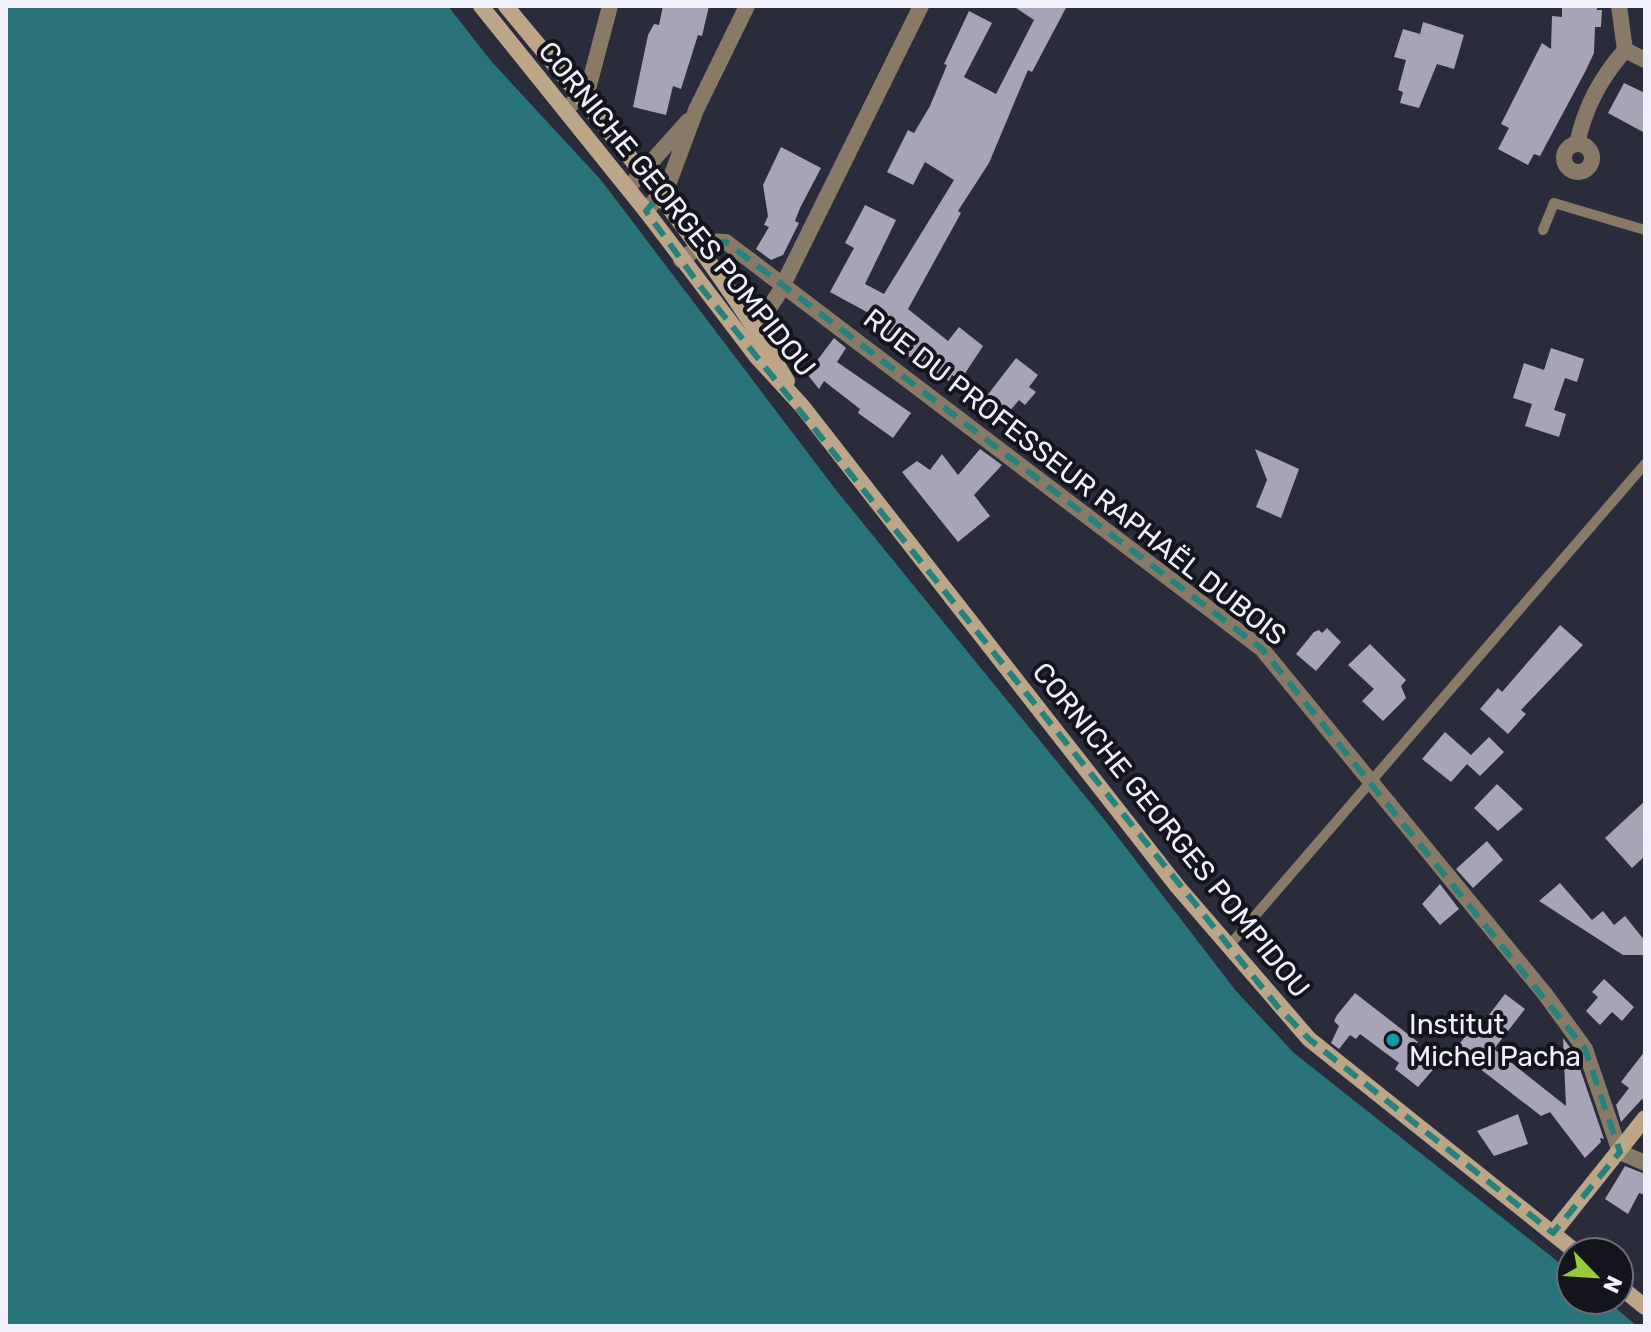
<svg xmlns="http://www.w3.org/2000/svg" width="1651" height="1332" font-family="Rubik,sans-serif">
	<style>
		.water { fill: #287478 }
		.building { fill: #a8a4b8 }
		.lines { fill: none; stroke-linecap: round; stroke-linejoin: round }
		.lane { stroke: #887a67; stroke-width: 10 }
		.street { stroke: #887a67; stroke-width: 16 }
		.secondary { stroke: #bca687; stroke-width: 16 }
		.marked { fill: none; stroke: #26827c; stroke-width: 6; stroke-dasharray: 16 10; stroke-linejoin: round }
		.culture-dot { fill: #0f9aa8; stroke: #14141c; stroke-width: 3 }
		.labels { text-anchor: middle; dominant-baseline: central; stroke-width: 8; stroke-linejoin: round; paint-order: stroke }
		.street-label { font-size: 28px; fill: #f0f1fc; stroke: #14141c }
		.poi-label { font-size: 28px; fill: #f0f1fc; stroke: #14141c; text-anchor: start }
	</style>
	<rect width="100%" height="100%" fill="#2a2b3b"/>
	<polygon class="water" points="6,6 448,6 491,61 601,180 836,490 1107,823 1236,991 1294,1053 1571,1272 1571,1300 1606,1300 1637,1326 6,1326"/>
	<g class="building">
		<polygon points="663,6 709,6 702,36 698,35 681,89 673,86 666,115 633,107 648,35 654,24 659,25"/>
		<polygon points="1013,6 1067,6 1032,72 1028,70 989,163 958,211 961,213 908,309 948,341 959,327 983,346 960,381 952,375 949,381 881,339 889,324 830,292 854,248 845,243 865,205 896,220 865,284 884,294 954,180 925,162 913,185 887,172 908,130 914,133 930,106 947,65 944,64 969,11 992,23 964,77 996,94 1034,20"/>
		<polygon points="1562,6 1597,6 1597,10 1602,10 1601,27 1595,27 1594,53 1585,72 1540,156 1534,154 1528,165 1498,149 1509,128 1501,124 1542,43 1551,49 1552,16 1562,17"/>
		<polygon points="1423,22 1464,35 1454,69 1437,64 1419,108 1400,103 1403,92 1398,90 1406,60 1394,57 1403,29 1420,34"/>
		<polygon points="1624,83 1645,93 1645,133 1608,113"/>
		<polygon points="781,147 821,168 800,208 795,221 799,223 783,255 771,260 756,249 769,227 764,225 768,216 763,185"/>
		<polygon points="834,338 846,348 837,362 911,413 893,438 858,413 860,409 824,381 819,389 807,374"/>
		<polygon points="1551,348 1584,359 1577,382 1565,378 1554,410 1566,414 1559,437 1525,426 1532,404 1513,398 1524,363 1544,370"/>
		<polygon points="1016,358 1038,375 1029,387 1036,392 1025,405 1019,400 1004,418 983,401"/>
		<polygon points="980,449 1002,465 974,495 990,516 958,542 902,472 917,461 930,470 942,454 958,475"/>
		<polygon points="1255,449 1299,469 1281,518 1256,507 1267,480"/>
		<polygon points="1560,625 1583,645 1521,710 1526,714 1508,734 1480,709 1498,688 1502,692"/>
		<polygon points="1327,628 1341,642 1316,671 1296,654 1314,632 1319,630 1322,633"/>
		<polygon points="1370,644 1406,680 1401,686 1406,698 1383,721 1362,701 1374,689 1348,665"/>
		<polygon points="1445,732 1471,755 1489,737 1504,752 1480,776 1467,764 1451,782 1422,759"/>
		<polygon points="1497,784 1523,809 1498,831 1474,808"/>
		<polygon points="1645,801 1645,856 1632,868 1605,838"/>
		<polygon points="1487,841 1503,860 1473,888 1456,869"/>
		<polygon points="1560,883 1592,920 1603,911 1614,925 1625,916 1645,941 1645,955 1623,955 1539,901"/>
		<polygon points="1440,884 1459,909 1440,925 1422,904"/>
		<polygon points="1604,979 1634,1007 1622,1021 1612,1012 1600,1025 1586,1011 1598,997 1592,992"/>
		<polygon points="1355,993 1418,1042 1414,1047 1437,1065 1418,1087 1395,1069 1399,1063 1360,1034 1356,1039 1350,1035 1339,1049 1331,1043 1339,1026 1334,1021 1337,1015"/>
		<polygon points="1505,994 1525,1009 1494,1049 1566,1106 1563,1038 1575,1054 1604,1139 1600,1138 1601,1142 1585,1158 1550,1112 1541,1116 1470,1061 1466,1066 1451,1055 1470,1030 1475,1033"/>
		<polygon points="1645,1051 1645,1101 1642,1099 1621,1122 1616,1105 1629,1088 1621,1082"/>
		<polygon points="1518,1114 1528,1144 1494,1156 1477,1131"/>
		<polygon points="1625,1166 1645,1174 1645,1195 1639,1193 1628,1214 1605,1199"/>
	</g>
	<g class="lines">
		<g class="lane">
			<polyline points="1543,230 1554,203 1645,230"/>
			<polyline points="1228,947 1645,464"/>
		</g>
		<g class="street">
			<polyline points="1619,6 1625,50 1645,60"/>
			<polyline points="565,110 588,89 610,6"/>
			<path d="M1577 144C1585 107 1600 79 1625 50"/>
			<circle cx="1578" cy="158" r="14"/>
			<polyline points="628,188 688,121"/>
			<polyline points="646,211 668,185 696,110 747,6"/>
			<polyline points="681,260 707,241 726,242 1262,649 1545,994 1585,1049 1620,1152 1645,1163"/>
			<polyline points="756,328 779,293 921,6"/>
		</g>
		<g class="secondary">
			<polyline points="481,6 646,211 756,356 802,406 1177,886 1309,1039 1576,1252"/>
			<path d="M506 6C605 126 708 246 787 381"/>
			<polyline points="1553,1233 1645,1118"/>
			<polyline points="1619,1286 1645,1307"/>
		</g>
	</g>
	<path class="marked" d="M659 196 696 244 726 242 1262 649 1585 1049 1620 1152 1553 1233 1309 1039 1277 1006 700 286 646 211Z"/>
	<circle class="culture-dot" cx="1393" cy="1040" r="8"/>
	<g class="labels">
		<g class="street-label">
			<text transform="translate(677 209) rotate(51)">CORNICHE GEORGES POMPIDOU</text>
			<text transform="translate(1075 477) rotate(38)">RUE DU PROFESSEUR RAPHAËL DUBOIS</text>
			<text transform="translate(1171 830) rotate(51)">CORNICHE GEORGES POMPIDOU</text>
		</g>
		<g class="poi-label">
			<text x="1409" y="1024">Institut<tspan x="1409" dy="32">Michel Pacha</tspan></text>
		</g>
	</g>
	<rect width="1651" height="1332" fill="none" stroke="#f0f1fc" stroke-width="16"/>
	<g transform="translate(1595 1276) rotate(115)"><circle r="38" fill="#14141c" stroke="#6c6c76" stroke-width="2"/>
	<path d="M0-6L14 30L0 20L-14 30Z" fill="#97cc38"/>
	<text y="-12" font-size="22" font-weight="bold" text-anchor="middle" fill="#f0f1fc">N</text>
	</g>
</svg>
